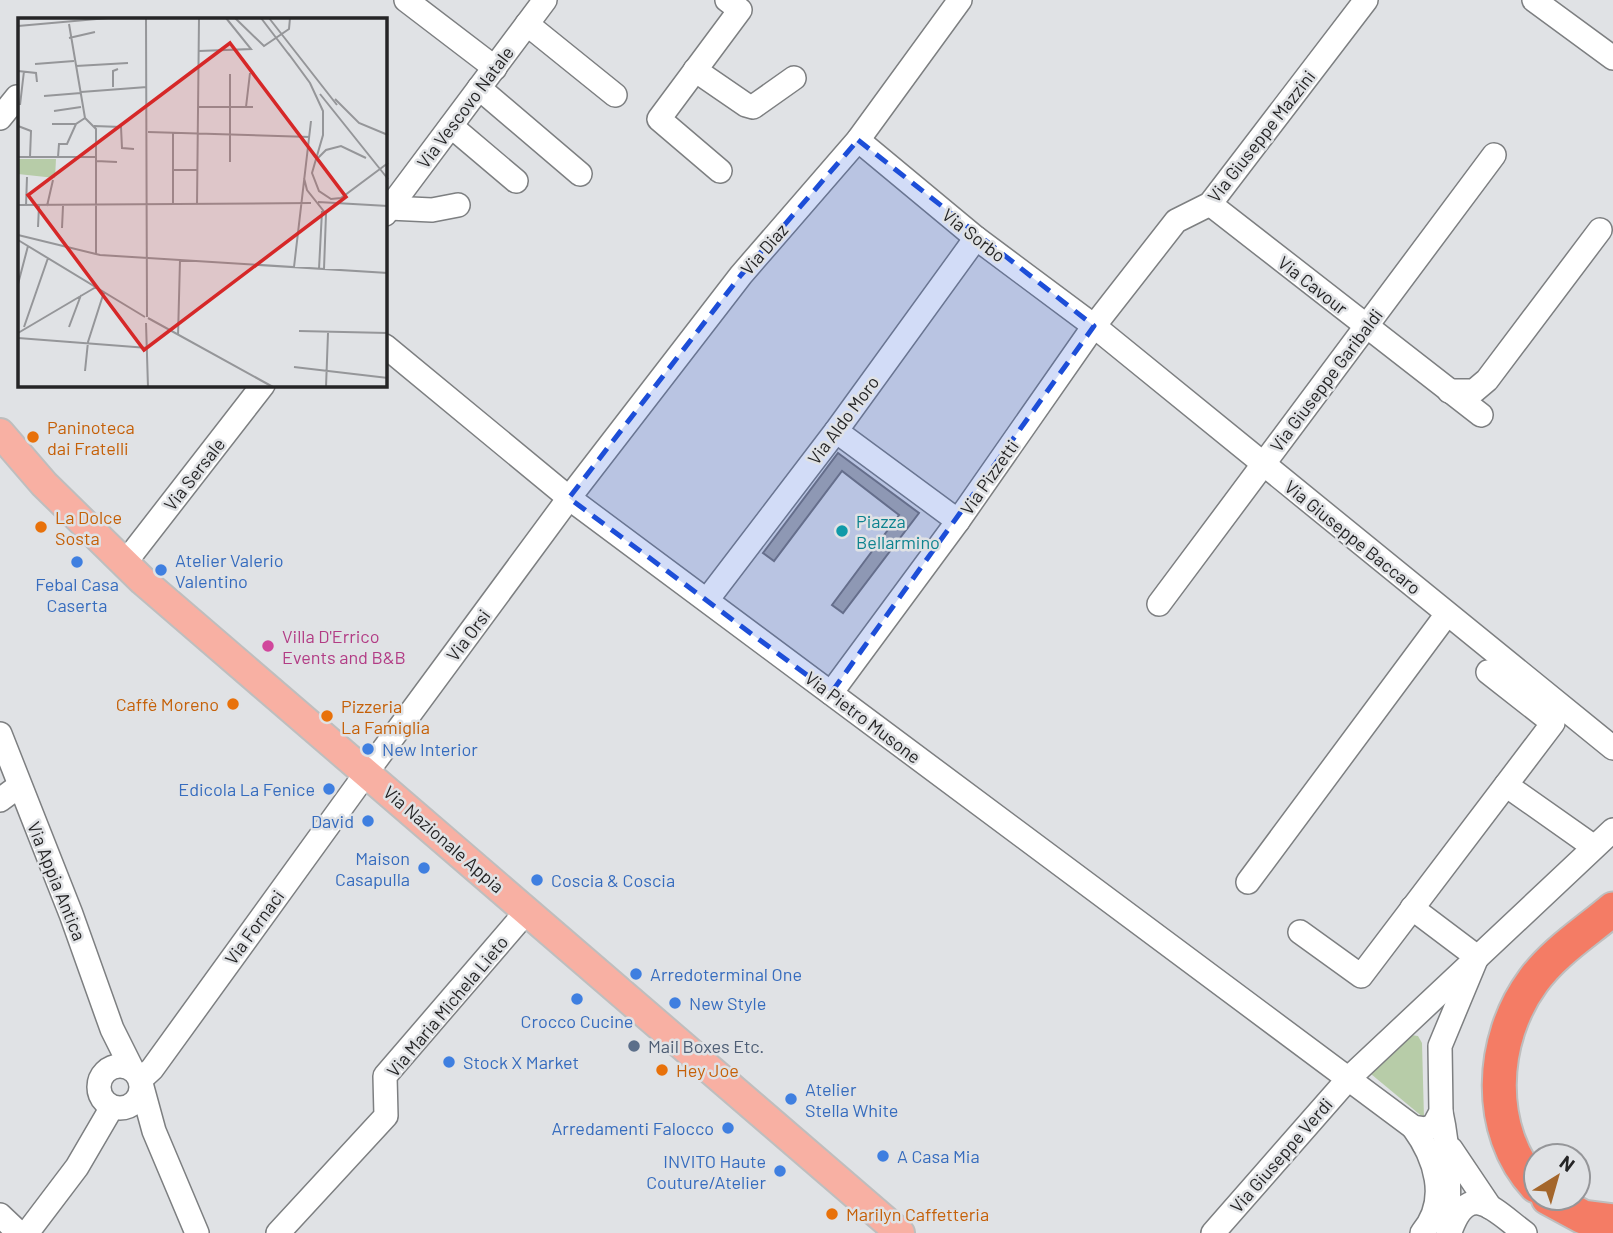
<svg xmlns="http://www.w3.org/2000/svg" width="1613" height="1233" font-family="Barlow,sans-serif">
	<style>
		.green { fill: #b7cca8 }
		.building { fill: #abaaac; stroke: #777679; stroke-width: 2 }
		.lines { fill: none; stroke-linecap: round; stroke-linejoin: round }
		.minor-casing { stroke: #7d7f81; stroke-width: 26 }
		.major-casing { stroke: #bebebe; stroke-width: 32 }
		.highway-casing { stroke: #bebebe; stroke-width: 37 }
		.minor { stroke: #fff; stroke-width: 23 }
		.major { stroke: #f8b0a3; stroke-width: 28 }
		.highway { stroke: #f47c65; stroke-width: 33 }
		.marked { fill: #1d4ed8; fill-opacity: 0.2; stroke: #1d4ed8; stroke-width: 5; stroke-dasharray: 14 9; stroke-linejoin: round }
		.food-dot { fill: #e8710a; stroke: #e0e2e5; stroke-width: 2.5 }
		.culture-dot { fill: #0f9aa8; stroke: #e0e2e5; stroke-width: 2.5 }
		.shop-dot { fill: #3f7fe0; stroke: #e0e2e5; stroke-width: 2.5 }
		.hotel-dot { fill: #d1479c; stroke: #e0e2e5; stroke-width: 2.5 }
		.service-dot { fill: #5c6f8a; stroke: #e0e2e5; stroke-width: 2.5 }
		.labels { text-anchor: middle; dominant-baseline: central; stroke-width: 5; stroke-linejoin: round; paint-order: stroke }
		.street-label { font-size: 18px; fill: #252526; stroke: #e0e2e5 }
		.food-label { font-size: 18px; fill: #c56008; stroke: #e0e2e5; text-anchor: start }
		.culture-label { font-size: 18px; fill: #0d838f; stroke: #e0e2e5; text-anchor: start }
		.shop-label { font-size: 18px; fill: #366cbe; stroke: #e0e2e5; text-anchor: start }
		.hotel-label { font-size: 18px; fill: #b23c85; stroke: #e0e2e5; text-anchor: start }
		.service-label { font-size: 18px; fill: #4e5e75; stroke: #e0e2e5; text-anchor: start }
		.inset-road { fill: none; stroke: #959699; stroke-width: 2 }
		.view { fill: #d62828; fill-opacity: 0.15; stroke: #d62828; stroke-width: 3.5 }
		.inset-edge { fill: none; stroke: #252526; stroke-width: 3.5 }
	</style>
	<rect width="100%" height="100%" fill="#e0e2e5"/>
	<polygon class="green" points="1411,1035 1418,1036 1422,1043 1424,1118 1371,1074"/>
	<polygon class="building" points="838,453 919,513 843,613 832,605 899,515 842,471 774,561 763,553"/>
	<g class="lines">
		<g class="minor-casing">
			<g id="minor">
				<polyline points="406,0 495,68"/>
				<polyline points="1534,0 1613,58"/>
				<polyline points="527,24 615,95"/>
				<polyline points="695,70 746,105 753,107 794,78"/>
				<polyline points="479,88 580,174"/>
				<polyline points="0,118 17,97"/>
				<polyline points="451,126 516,181"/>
				<polyline points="858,140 976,238 1094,326 1613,748"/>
				<polyline points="720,171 659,119 740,10 727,0"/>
				<polyline points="1210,204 1481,415"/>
				<polyline points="389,208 432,210 458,205"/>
				<polyline points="385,214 545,0"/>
				<polyline points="385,346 569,498 1413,1127 1426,1129 1434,1125 1441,1112 1440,1046 1477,957"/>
				<polyline points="1449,391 1474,391 1487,380 1600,230"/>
				<polyline points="836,431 958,521"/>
				<polyline points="124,564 263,385"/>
				<polyline points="707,600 836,431 976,238"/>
				<polyline points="1159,604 1494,155"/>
				<polyline points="831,693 958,521 1094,326 1176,221 1210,204 1366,0"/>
				<polyline points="0,734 71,914 112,1029 132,1069"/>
				<polyline points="1506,785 1594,847"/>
				<polyline points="0,800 19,786"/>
				<polyline points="1248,882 1447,614"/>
				<polyline points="1412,908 1477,957"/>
				<polyline points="1300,932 1361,976 1553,723 1488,672"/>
				<circle cx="120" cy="1087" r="21"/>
				<polyline points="140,1080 152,1069 367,772 569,498 741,275 858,140 960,0"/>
				<polyline points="142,1087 154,1131 197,1233"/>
				<path d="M1441 1112C1450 1153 1449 1191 1448 1233"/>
				<path d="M1413 1127C1435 1157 1450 1200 1422 1233"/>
				<polyline points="1451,1149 1490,1207"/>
				<polyline points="0,1215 19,1233"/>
				<path d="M1450 1232C1469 1178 1495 1211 1525 1233"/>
				<polyline points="27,1233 77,1167 112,1107"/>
				<polyline points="278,1233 386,1116 385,1076 527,911"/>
				<polyline points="1213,1233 1349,1078 1613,830"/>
			</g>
		</g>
		<g class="major-casing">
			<polyline id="major" points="0,433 44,484 143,581 900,1233"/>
		</g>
		<g class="highway-casing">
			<g id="highway">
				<path d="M1536 1186C1485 1131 1490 1039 1533 981 1554 952 1586 932 1613 909"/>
				<polyline points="1548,1198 1583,1217 1613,1221"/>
			</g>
		</g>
		<use href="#minor" class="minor"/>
		<use href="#major" class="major"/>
		<use href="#highway" class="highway"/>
	</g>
	<path class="marked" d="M858 140 1094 326 831 693 569 498 741 275Z"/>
	<g class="food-dot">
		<circle cx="33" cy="437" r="7"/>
		<circle cx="41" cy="527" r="7"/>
		<circle cx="233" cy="704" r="7"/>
		<circle cx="327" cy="716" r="7"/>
		<circle cx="662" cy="1070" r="7"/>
		<circle cx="832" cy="1214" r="7"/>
	</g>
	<circle class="culture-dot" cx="842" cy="531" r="7"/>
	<g class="shop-dot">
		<circle cx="77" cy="562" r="7"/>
		<circle cx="161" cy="570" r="7"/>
		<circle cx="368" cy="749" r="7"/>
		<circle cx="329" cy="789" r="7"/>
		<circle cx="368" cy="821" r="7"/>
		<circle cx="424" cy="868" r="7"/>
		<circle cx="537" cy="880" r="7"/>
		<circle cx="636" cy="974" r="7"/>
		<circle cx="577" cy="999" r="7"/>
		<circle cx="675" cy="1003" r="7"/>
		<circle cx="449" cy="1062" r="7"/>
		<circle cx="791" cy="1099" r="7"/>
		<circle cx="728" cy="1128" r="7"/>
		<circle cx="883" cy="1156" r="7"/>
		<circle cx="780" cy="1171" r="7"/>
	</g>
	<circle class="hotel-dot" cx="268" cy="646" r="7"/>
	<circle class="service-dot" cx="634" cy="1046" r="7"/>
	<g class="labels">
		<g class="street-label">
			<text transform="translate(465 107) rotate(-53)">Via Vescovo Natale</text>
			<text transform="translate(1261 136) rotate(-52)">Via Giuseppe Mazzini</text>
			<text transform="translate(974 235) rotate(38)">Via Sorbo</text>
			<text transform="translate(764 249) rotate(-49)">Via Diaz</text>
			<text transform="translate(1313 285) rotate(38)">Via Cavour</text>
			<text transform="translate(1326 380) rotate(-53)">Via Giuseppe Garibaldi</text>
			<text transform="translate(843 420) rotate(-53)">Via Aldo Moro</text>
			<text transform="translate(194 474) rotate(-52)">Via Sersale</text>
			<text transform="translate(989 477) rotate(-55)">Via Pizzetti</text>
			<text transform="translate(1353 537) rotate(39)">Via Giuseppe Baccaro</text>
			<text transform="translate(468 635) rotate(-53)">Via Orsi</text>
			<text transform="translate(863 717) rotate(37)">Via Pietro Musone</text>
			<text transform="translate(444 839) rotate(41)">Via Nazionale Appia</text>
			<text transform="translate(57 881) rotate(68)">Via Appia Antica</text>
			<text transform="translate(254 927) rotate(-54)">Via Fornaci</text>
			<text transform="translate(447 1006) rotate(-50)">Via Maria Michela Lieto</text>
			<text transform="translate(1281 1155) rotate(-49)">Via Giuseppe Verdi</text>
		</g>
		<g class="food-label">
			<text x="47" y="427">Paninoteca<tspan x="47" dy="21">dai Fratelli</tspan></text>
			<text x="55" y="517">La Dolce<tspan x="55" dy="21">Sosta</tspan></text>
			<text x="219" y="704" text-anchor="end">Caffè Moreno</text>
			<text x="341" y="706">Pizzeria<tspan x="341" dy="21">La Famiglia</tspan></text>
			<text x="676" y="1070">Hey Joe</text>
			<text x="846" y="1214">Marilyn Caffetteria</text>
		</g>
		<g class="culture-label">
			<text x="856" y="521">Piazza<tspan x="856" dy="21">Bellarmino</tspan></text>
		</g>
		<g class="shop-label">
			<text x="175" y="560">Atelier Valerio<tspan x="175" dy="21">Valentino</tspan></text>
			<text x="77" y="584" text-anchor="middle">Febal Casa<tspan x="77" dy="21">Caserta</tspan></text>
			<text x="382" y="749">New Interior</text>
			<text x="315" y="789" text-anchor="end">Edicola La Fenice</text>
			<text x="354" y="821" text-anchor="end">David</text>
			<text x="410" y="858" text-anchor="end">Maison<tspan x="410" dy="21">Casapulla</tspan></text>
			<text x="551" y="880">Coscia &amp; Coscia</text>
			<text x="650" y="974">Arredoterminal One</text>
			<text x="689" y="1003">New Style</text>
			<text x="577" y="1021" text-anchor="middle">Crocco Cucine</text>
			<text x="463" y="1062">Stock X Market</text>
			<text x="805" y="1089">Atelier<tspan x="805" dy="21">Stella White</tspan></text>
			<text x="714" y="1128" text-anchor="end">Arredamenti Falocco</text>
			<text x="897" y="1156">A Casa Mia</text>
			<text x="766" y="1161" text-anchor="end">INVITO Haute<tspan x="766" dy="21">Couture/Atelier</tspan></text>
		</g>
		<g class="hotel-label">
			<text x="282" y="636">Villa D'Errico<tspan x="282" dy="21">Events and B&amp;B</tspan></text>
		</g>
		<g class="service-label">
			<text x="648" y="1046">Mail Boxes Etc.</text>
		</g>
	</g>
	<g transform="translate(18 18)">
		<rect width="369" height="369" fill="#e0e2e5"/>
		<path d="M0 141H38L37 160 0 156Z" fill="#b7cca8"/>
		<path class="inset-road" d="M128 0 129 299M217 0 246 28 271 11 272 0M243 0 272 38M251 0 319 87M51 6 67 100M0 8 90 0M51 20 77 14M181 33 233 31 208 0M270 35 292 65 305 93V117L294 155 301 173 313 181 323 180 370 145M17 46 56 43M58 48 110 45M0 53 18 55 19 64M212 56V144M95 69V53L100 51M63 74 129 69M302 76 370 161M26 78 63 75M317 81 341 105 370 117M2 87 6 53M181 89H235M228 89 232 55M36 93 63 89M67 100 78 111V236M34 106H58M0 108 13 113 12 139M76 108 103 109 104 130 116 131M130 114 292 119M155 115V186M0 139H78M40 139 41 126H49L58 106 67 100M300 140 308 132 323 128 348 140M78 143 99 144M155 152H179M286 160 289 172 308 196 306 251M300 184 370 188M179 186 181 0M0 187 293 185M8 188 9 159M29 188 35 162M20 209 21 188M44 210 45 188M0 217 82 237 370 255M0 222 127 299M276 249 293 103M301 251 304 193M0 266 10 228M130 300 255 369M128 305 130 369M6 309 30 240M51 309 63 277M281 313 370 315M0 315 78 269M160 318 162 242M0 320 130 330M276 349 370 360M67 353 70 324 86 274M308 369 310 315"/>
		<path class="view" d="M212 25 328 179 126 332 10 177Z"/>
		<rect width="369" height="369" class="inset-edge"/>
	</g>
	<g transform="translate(1557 1177) rotate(37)"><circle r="33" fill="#e0e2e5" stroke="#959699" stroke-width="2"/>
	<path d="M0-5L12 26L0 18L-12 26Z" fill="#a4662b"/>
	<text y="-10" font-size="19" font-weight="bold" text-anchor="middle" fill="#252526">N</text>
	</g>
</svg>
